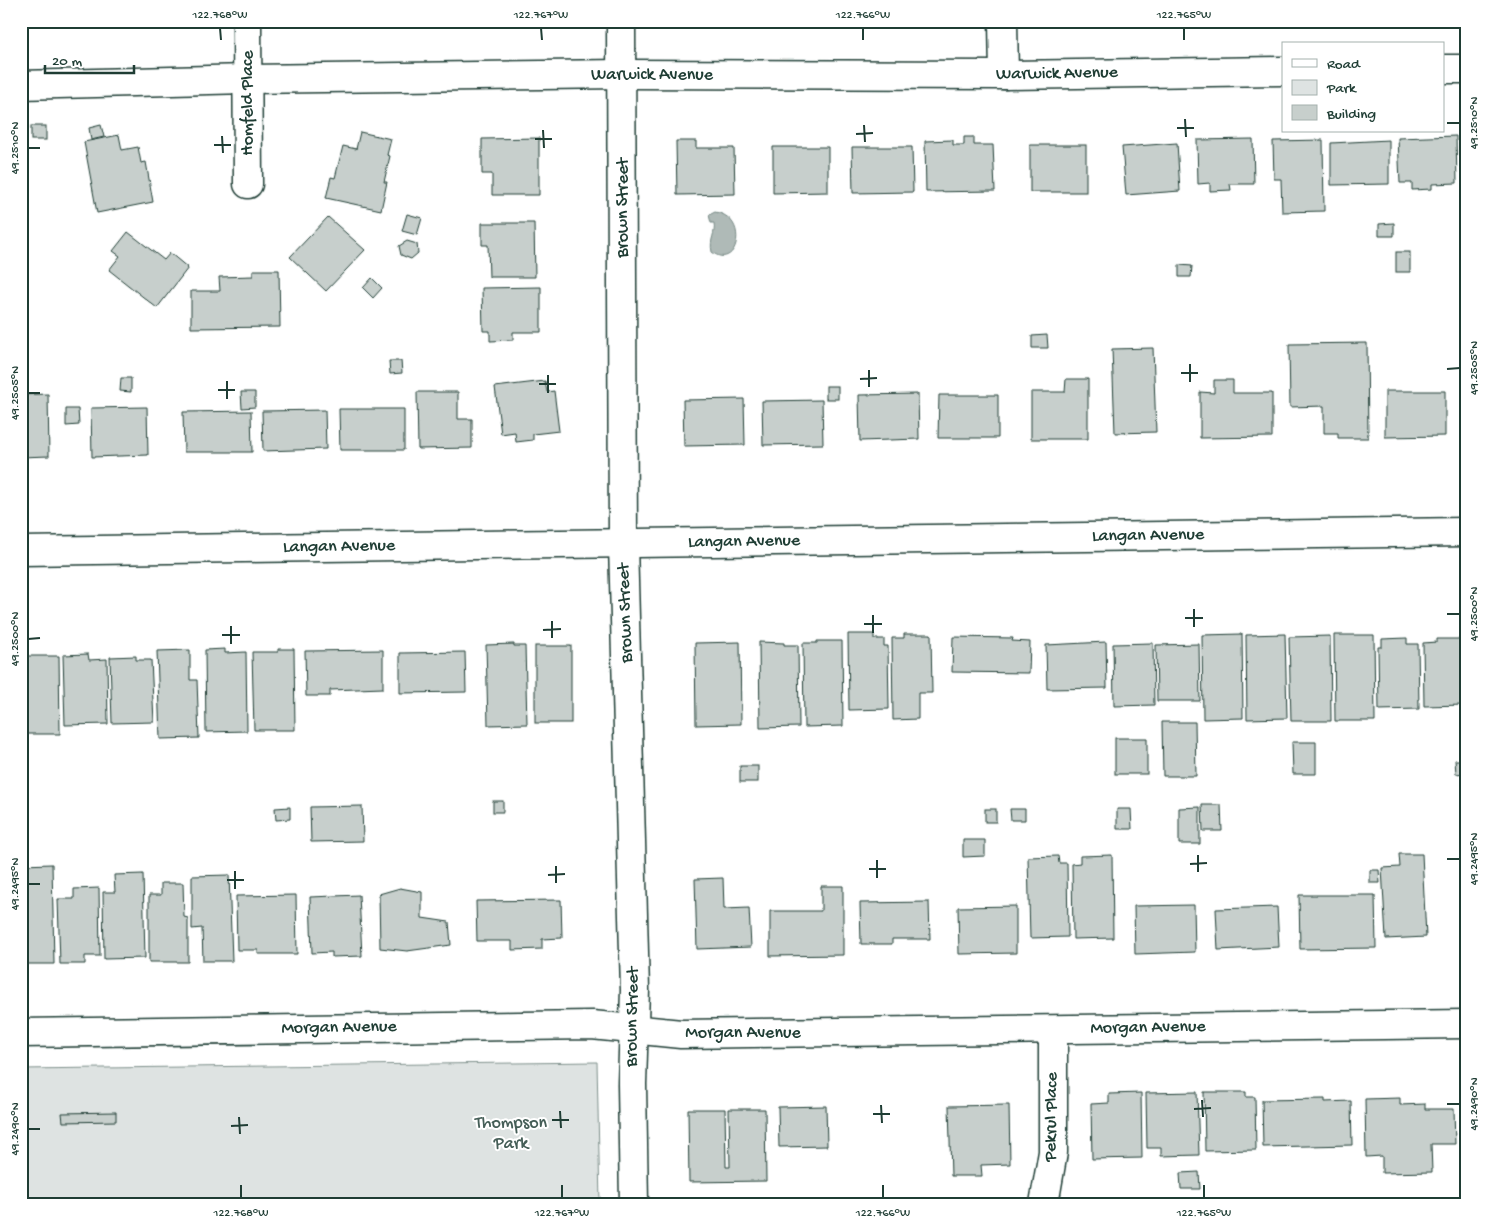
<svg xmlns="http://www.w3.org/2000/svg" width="1487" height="1225" font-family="'Gochi Hand',sans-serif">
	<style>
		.green { fill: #dee3e2; stroke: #7e908b }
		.water { fill: #afbab7; stroke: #758883 }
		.building { fill: #c7cfcc; stroke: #1f3d34 }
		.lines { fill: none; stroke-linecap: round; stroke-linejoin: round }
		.minor-casing { stroke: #1f3d34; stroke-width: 31 }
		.tertiary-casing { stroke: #1f3d34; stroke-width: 31 }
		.minor { stroke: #fff; stroke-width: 28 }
		.tertiary { stroke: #fff; stroke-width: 28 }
		.ticks { fill: none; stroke: #1f3d34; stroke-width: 2 }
		.labels { text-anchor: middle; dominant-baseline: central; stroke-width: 4; stroke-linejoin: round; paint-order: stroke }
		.street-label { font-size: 18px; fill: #1f3d34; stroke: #fff }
		.park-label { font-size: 18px; fill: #455e57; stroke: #fff }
		.neatline { fill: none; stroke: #1f3d34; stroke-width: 2 }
		.ticks-label { font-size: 12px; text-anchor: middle; fill: #1f3d34 }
	</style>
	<rect width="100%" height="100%" fill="#fff"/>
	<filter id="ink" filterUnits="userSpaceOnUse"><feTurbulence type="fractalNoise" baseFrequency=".02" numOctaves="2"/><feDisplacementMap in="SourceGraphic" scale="10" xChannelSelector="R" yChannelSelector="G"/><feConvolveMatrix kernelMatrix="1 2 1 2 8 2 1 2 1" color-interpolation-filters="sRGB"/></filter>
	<g filter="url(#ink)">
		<polygon class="green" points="597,1062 600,1204 21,1204 21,1069"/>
		<path class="water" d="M715 212C751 218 737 272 712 252 709 239 716 234 714 223H711L709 215Z"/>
		<g class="building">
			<polygon points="101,125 104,137 91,140 89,128"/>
			<rect x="31" y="126" width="15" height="14"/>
			<polygon points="360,132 391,139 387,155 390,156 384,182 387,182 381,210 326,198 331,177 335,178 343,146 356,149"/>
			<polygon points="119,135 122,150 138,147 141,163 146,162 153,202 97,213 84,142"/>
			<polygon points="1456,136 1457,183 1432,184 1432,189 1412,190 1412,183 1400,183 1398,138"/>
			<polygon points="964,137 974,137 974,145 993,145 995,191 926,192 925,141 953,140 953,145 964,145"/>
			<polygon points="539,138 539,195 492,195 492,174 482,174 482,139"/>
			<polygon points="1253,139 1254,184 1230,184 1231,190 1210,191 1210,183 1198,184 1197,140"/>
			<polygon points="1323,140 1324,211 1282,212 1281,179 1274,179 1273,141"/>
			<polygon points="1389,140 1389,184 1331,185 1331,143"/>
			<polygon points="676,141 696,141 696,148 734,148 735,194 677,195"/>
			<polygon points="1177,143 1180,191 1126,195 1122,147"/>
			<rect x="1030" y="145" width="56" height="47"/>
			<polygon points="773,147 828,147 828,192 773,193"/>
			<polygon points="852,147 912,147 913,192 853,193"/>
			<polygon points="407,214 422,218 417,235 402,231"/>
			<polygon points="328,217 365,250 326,291 290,257"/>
			<polygon points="482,223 534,223 535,277 489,277 488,245 482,245"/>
			<polygon points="1394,223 1394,236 1379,236 1379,224"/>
			<polygon points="128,232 164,260 170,253 188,268 157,308 109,270 120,256 113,251"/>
			<polygon points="407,241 417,244 418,253 411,259 401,255 399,246"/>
			<rect x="1396" y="252" width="14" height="20"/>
			<polygon points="1179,265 1192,266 1191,277 1179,277"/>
			<polygon points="253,270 279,270 280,327 191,328 191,291 220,291 219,277 253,276"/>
			<polygon points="372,278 382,288 373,298 363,288"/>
			<polygon points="541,287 541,332 513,332 513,340 490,341 490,331 483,331 482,288"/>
			<polygon points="1047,335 1048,348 1032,348 1032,336"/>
			<polygon points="1367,343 1368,438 1338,438 1338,433 1324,433 1324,406 1290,407 1289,344"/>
			<polygon points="1153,348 1156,432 1115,433 1112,349"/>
			<polygon points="389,361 401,361 402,373 390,374"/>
			<polygon points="121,378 131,378 131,392 120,391"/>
			<polygon points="1066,379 1088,379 1088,439 1031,439 1031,392 1065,392"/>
			<polygon points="1214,380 1233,380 1233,393 1272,393 1272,437 1200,438 1200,392 1214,393"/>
			<polygon points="545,381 547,392 554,391 559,431 533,434 533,440 516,442 515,432 501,434 495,387"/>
			<rect x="826" y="386" width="12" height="13"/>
			<polygon points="1385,391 1445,391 1445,436 1385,437"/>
			<polygon points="241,392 255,392 255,407 242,408"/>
			<polygon points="417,392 458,392 458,419 472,419 472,448 418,449"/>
			<polygon points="48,394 49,456 21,457 21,395"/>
			<polygon points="918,394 919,439 860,441 859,395"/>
			<polygon points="939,395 998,395 998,438 938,438"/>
			<polygon points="744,399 745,445 684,446 683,400"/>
			<polygon points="822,400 823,444 763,445 762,401"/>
			<polygon points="147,407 148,455 92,457 91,408"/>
			<polygon points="66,409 78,409 79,425 66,426"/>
			<polygon points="339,409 404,409 404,450 340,450"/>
			<polygon points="325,410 326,449 263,451 262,411"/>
			<polygon points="251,411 252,452 184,452 183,412"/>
			<polygon points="848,634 874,634 874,639 884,639 884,646 888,646 889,709 849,710"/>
			<polygon points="904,634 931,634 932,693 918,693 918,719 893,720 892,638 904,638"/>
			<polygon points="1242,634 1243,718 1203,719 1202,635"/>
			<polygon points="1285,634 1287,718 1247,719 1246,635"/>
			<polygon points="1334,635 1374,635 1375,721 1335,721"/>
			<polygon points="1330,636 1331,721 1291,721 1289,637"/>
			<polygon points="953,637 1013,638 1012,641 1030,642 1029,673 952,672"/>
			<polygon points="1407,638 1407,644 1418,644 1419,709 1379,710 1378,647 1382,647 1382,639"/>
			<polygon points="1437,639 1463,639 1465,705 1424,706 1423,643 1437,642"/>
			<polygon points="817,641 842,641 843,726 804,727 803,643 817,643"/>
			<polygon points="740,642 741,724 696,725 695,643"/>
			<polygon points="759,642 784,643 784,645 798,645 799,727 760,728"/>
			<polygon points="1106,642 1107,688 1047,689 1046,645"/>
			<polygon points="1153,643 1154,705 1114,706 1113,644"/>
			<polygon points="514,644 514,646 525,646 527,724 488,725 486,645"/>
			<polygon points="1199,644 1200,701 1157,701 1156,645"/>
			<rect x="535" y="646" width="36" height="77"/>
			<polygon points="225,649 225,653 246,652 247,731 206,732 205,650"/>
			<polygon points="278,649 294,649 295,730 254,730 252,652 278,652"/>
			<polygon points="190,650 190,680 197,680 199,738 160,739 157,651"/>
			<polygon points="383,650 383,688 330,690 330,696 306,696 305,651"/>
			<polygon points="465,652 466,692 400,693 400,653"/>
			<polygon points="88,654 89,660 107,659 108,724 65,725 63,655"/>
			<polygon points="21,656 59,656 60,734 21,734"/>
			<polygon points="136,656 136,660 151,660 154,722 112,723 110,657"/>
			<polygon points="1162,722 1195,722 1196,776 1163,776"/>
			<rect x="1115" y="738" width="32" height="36"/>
			<polygon points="1292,742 1316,742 1316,774 1293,774"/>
			<polygon points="1455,760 1465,760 1465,773 1456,774"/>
			<rect x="740" y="766" width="18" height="16"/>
			<rect x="493" y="801" width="10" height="11"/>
			<polygon points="1202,805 1221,805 1222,831 1203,831"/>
			<polygon points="362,806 363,841 311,842 310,807"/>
			<polygon points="290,807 290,819 276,820 275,808"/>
			<polygon points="1200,807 1200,844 1179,844 1179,808"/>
			<rect x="985" y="809" width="11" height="13"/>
			<polygon points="1010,809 1025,809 1025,820 1011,820"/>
			<polygon points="1117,809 1131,809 1132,829 1117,829"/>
			<polygon points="963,840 985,840 985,856 963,857"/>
			<polygon points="1399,854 1422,854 1426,937 1386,939 1382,868 1400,867"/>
			<polygon points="1112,855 1113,938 1073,939 1072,864 1080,863 1080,856"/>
			<polygon points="1058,856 1059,863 1067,863 1068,937 1030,938 1028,857"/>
			<polygon points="52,864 54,964 24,964 23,933 28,933 28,925 21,925 21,865"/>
			<polygon points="1370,870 1379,870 1380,883 1370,883"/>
			<polygon points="143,874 145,958 104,959 103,892 115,892 114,875"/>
			<polygon points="229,875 232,961 203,961 202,928 192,929 192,876"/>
			<polygon points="723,878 724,909 749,908 751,947 697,949 695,879"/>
			<polygon points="161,883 183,883 184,917 188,918 188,962 149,962 149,895 161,895"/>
			<polygon points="821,886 843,886 843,955 770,956 770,911 821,911"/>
			<polygon points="99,888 100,956 85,956 85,964 60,964 58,899 74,899 74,889"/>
			<polygon points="400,888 422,892 422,918 449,922 451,945 407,951 380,948 379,894"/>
			<polygon points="296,895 297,954 258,954 258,950 237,950 236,896"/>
			<polygon points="359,895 362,956 332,957 332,952 312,953 310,897"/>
			<polygon points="1299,895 1375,895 1376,948 1300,949"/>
			<polygon points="561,900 562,938 542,939 542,949 512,950 512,941 477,941 476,901"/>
			<polygon points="929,902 930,939 892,939 892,944 861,944 860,903"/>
			<polygon points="1194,905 1195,952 1135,954 1134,906"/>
			<polygon points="1016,906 1016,953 959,954 958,907"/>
			<polygon points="1277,907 1279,947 1218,950 1216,909"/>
			<polygon points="1197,1092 1199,1155 1161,1156 1161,1148 1147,1148 1146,1093"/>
			<polygon points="1204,1092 1246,1092 1246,1097 1255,1097 1256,1150 1205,1151"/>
			<polygon points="1141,1093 1142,1158 1092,1159 1091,1104 1109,1103 1109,1094"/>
			<polygon points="1400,1098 1400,1105 1425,1104 1425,1109 1454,1109 1455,1144 1431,1144 1432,1172 1382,1173 1382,1156 1366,1157 1365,1099"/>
			<polygon points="1325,1099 1325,1102 1351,1101 1352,1145 1263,1147 1262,1100"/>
			<polygon points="1009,1105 1010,1164 981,1165 982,1176 951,1176 949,1106"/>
			<polygon points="826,1106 827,1146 779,1147 778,1107"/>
			<polygon points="688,1109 725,1109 726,1167 730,1167 729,1109 765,1109 766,1181 689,1182"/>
			<polygon points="116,1112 116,1121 63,1122 62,1113"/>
			<polygon points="1199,1172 1200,1189 1181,1189 1180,1173"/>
		</g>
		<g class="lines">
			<g class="minor-casing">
				<g id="minor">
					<polyline points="247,21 248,184"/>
					<polyline points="621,21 623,544 635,990 632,1084 634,1204"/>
					<polyline points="1003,21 1004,75"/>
					<polyline points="1443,69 1466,69"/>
					<polyline points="21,85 247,79 622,74 1004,75 1283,71"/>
					<polyline points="21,1033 592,1025 681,1034 1466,1024"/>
					<polyline points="1044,1204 1053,1152 1053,1030"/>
				</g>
			</g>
			<g class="tertiary-casing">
				<polyline id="tertiary" points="21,551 1466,532"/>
			</g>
			<use href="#minor" class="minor"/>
			<use href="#tertiary" class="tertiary"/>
		</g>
	</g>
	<path class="ticks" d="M220 28 221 40M541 28 542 40M863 28V40M1184 28V40M1185 119 1186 137M1447 123H1460M864 125 865 142M1177 128H1194M543 130 544 148M856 134 873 133M222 136 223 153M535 139H552M214 145H231M28 148H40M1190 364V382M1447 369 1460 368M869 370V387M1181 373H1198M548 375V393M860 379 877 378M227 381V399M539 384H556M218 390H235M28 393H40M1194 609V627M1447 614H1460M873 615V633M1185 618H1203M552 621V638M864 624H882M231 626V644M543 630 561 629M222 635H240M28 639 40 638M1198 855V872M1447 859H1460M877 860V878M1190 864 1207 863M556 866V883M869 869H886M235 871V889M548 875 565 874M227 880H244M28 884H40M1202 1100 1203 1117M1447 1104H1460M881 1105 882 1123M1194 1109 1211 1108M560 1111 561 1128M873 1114H890M239 1117 240 1134M552 1120H569M231 1126 248 1125M28 1129H40M241 1185V1198M562 1185V1198M883 1185V1198M1204 1185V1198"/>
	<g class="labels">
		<g class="street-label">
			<text transform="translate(1057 74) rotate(-1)">Warwick Avenue</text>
			<text x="652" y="75">Warwick Avenue</text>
			<text transform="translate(248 103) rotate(-90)">Homfeld Place</text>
			<text transform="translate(623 208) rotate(-90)">Brown Street</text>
			<text transform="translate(1148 536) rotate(-1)">Langan Avenue</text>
			<text transform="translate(744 542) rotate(-1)">Langan Avenue</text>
			<text transform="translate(339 547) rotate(-1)">Langan Avenue</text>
			<text transform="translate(626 613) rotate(-92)">Brown Street</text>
			<text transform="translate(633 1017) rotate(-89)">Brown Street</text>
			<text transform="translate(339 1028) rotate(-1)">Morgan Avenue</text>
			<text transform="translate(1148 1028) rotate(-1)">Morgan Avenue</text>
			<text x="743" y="1033">Morgan Avenue</text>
			<text transform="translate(1052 1117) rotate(-89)">Pekrul Place</text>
		</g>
		<g class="park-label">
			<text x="511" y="1123">Thompson<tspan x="511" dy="21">Park</tspan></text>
		</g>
	</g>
	<rect width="1487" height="1225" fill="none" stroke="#fff" stroke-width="55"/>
	<rect x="1282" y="42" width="162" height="90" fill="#ffffff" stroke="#a5b1ae"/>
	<rect x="1292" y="59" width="25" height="8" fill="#ffffff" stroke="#a5b1ae"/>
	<text x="1327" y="68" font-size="15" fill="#1f3d34">Road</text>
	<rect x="1292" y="80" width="25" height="15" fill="#dee3e2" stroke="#a5b1ae"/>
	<text x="1327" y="92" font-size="15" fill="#1f3d34">Park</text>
	<rect x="1292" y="105" width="25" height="15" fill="#c7cfcc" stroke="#a5b1ae"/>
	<text x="1327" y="118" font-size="15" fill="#1f3d34">Building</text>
	<path d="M45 65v8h89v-8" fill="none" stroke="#1f3d34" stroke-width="2.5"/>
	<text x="52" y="65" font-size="15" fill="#1f3d34" stroke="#ffffff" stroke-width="4" paint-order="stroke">20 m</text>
	<rect x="28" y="28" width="1432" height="1170" class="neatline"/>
	<g class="ticks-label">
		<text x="220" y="18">122.768°W</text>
		<text x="541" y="18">122.767°W</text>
		<text x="863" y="18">122.766°W</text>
		<text x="1184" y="18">122.765°W</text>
		<text transform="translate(1473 123) rotate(-90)" y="4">49.2510°N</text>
		<text transform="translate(14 148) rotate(-90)" y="4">49.2510°N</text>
		<text transform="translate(1473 368) rotate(-90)" y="4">49.2505°N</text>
		<text transform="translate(14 393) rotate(-90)" y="4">49.2505°N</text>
		<text transform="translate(1473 614) rotate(-90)" y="4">49.2500°N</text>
		<text transform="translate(14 639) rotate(-90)" y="4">49.2500°N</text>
		<text transform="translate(1473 859) rotate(-90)" y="4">49.2495°N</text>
		<text transform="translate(14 884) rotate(-90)" y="4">49.2495°N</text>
		<text transform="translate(1473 1104) rotate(-90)" y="4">49.2490°N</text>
		<text transform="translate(14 1129) rotate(-90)" y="4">49.2490°N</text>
		<text x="241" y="1216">122.768°W</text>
		<text x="562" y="1216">122.767°W</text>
		<text x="883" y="1216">122.766°W</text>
		<text x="1204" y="1216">122.765°W</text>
	</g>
</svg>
